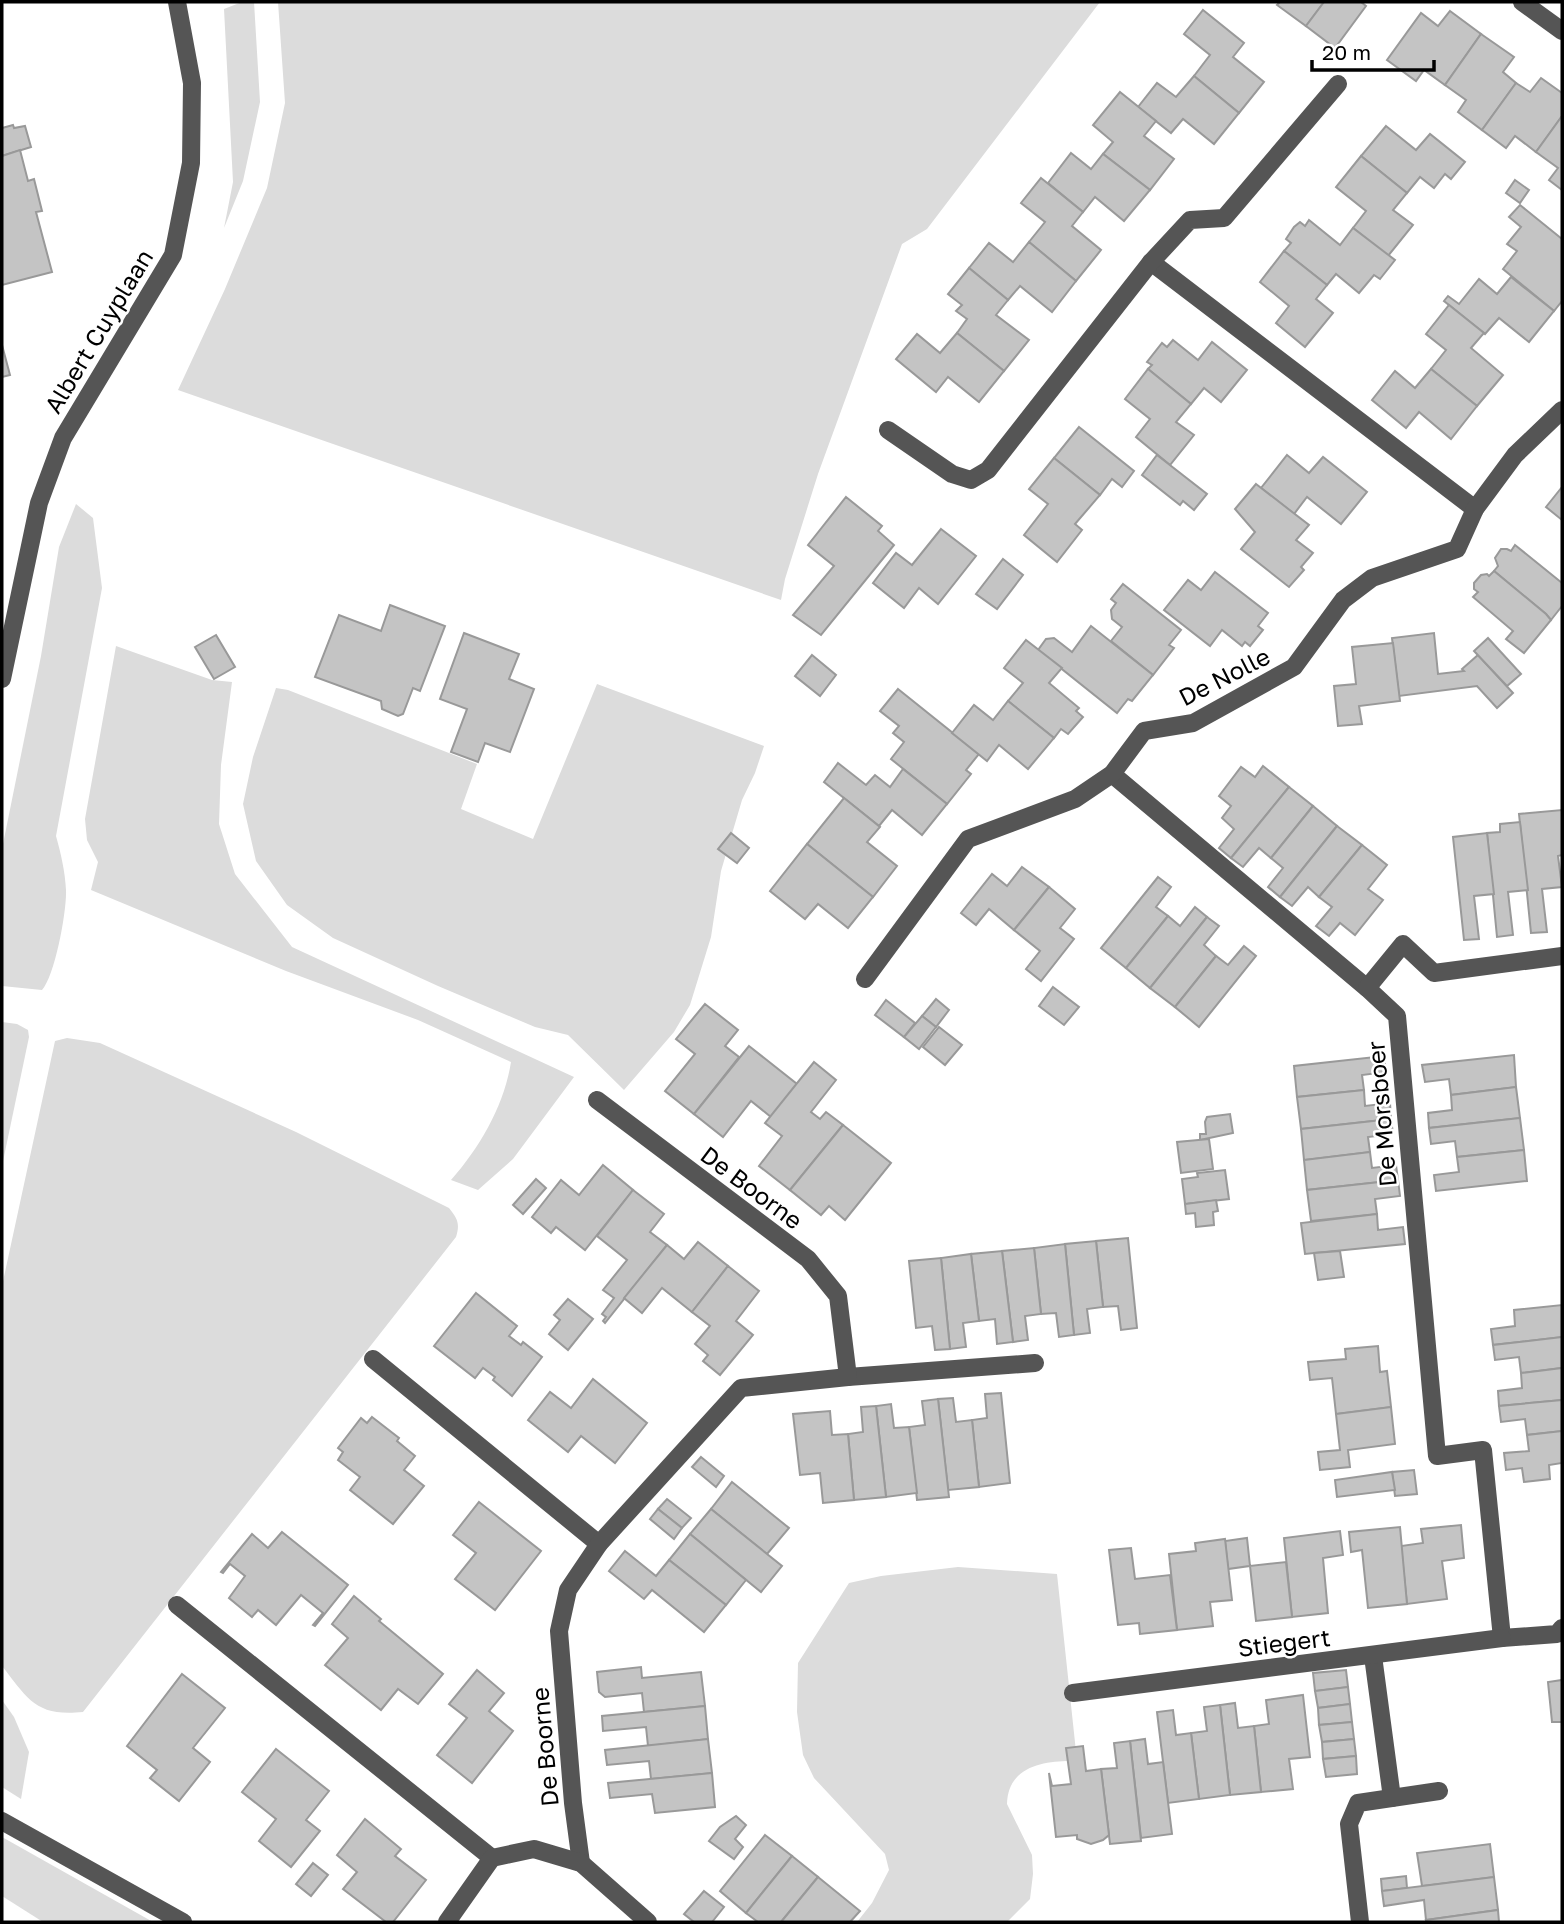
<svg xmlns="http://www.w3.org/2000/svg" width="1564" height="1924" font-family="'Golos Text',sans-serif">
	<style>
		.green { fill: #dcdcdc }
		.building { fill: #c4c4c4; stroke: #999; stroke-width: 2 }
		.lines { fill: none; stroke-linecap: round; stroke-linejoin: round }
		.minor { stroke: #555; stroke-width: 18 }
		.labels { text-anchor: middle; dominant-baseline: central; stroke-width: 5; stroke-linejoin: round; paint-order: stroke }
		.street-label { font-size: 24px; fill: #000; stroke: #fff }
	</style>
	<rect width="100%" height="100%" fill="#fff"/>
	<g class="green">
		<polygon points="242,2 254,2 260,102 243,181 224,228 233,182 224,9"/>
		<polygon points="278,2 1100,2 927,229 902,244 818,474 785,579 781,600 178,390 225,289 267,188 285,103"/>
		<path d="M76 504 93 518 102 588 56 836C61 854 65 871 66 890 67 910 55 976 42 990L2 986V849L41 656 59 547Z"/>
		<path d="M116 646 212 680 232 682 221 765 219 824 235 874 292 947 574 1077 513 1159 478 1190 451 1180C480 1147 504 1106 511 1062L418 1020 286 971 91 890 98 862 87 840 85 819Z"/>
		<polygon points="597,684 764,746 755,773 742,800 721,871 711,937 690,1005 674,1032 624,1090 568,1035 535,1027 438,986 333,938 287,905 256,861 243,804 253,757 276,688 288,690 477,764 461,809 533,839"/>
		<polygon points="2,1022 17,1024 28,1030 29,1037 2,1166"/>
		<path d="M67 1038 100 1043 296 1132 449 1208C458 1219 460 1224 456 1237L83 1712C36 1717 28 1699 2 1666V1286L55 1041Z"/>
		<path d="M958 1567 1057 1574 1077 1761C1046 1760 1008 1765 1007 1804L1032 1855 1033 1874 1030 1899 1007 1922H857L872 1903 889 1870 885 1854 814 1778 803 1755 797 1712 798 1663 849 1583 881 1576Z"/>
		<polygon points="2,1700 14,1717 29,1752 21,1799 2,1787"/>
		<polygon points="2,1837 153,1922 43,1922 2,1896"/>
	</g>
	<g class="building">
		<polygon points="1280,2 1324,2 1306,26 1277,5"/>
		<polygon points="1324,2 1361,2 1366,6 1335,48 1306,26"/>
		<polygon points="1203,10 1244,43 1233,57 1264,82 1239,113 1194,76 1210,55 1184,34"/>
		<polygon points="1450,11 1481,34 1445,85 1424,70 1416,81 1387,60 1421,13 1438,26"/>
		<polygon points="1481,34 1514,57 1503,72 1516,83 1482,130 1458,112 1466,100 1445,85"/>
		<polygon points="1194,76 1239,113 1214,144 1183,119 1171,133 1138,107 1157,83 1176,97"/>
		<polygon points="1541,78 1562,93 1562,116 1536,152 1515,136 1506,148 1482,130 1516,83 1530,92"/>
		<polygon points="1120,92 1156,121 1144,136 1174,159 1150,190 1103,154 1113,142 1093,125"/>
		<polygon points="1562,116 1562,190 1549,180 1558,168 1536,152"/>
		<polygon points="13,125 14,128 25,126 31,147 2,156 2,128"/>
		<polygon points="1386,126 1416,150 1430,134 1465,162 1451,179 1445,174 1434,188 1420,177 1407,193 1361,156"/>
		<polygon points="20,150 28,181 34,179 42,211 36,212 52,272 2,285 2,156"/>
		<polygon points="1071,153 1091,169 1103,154 1150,190 1124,221 1095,197 1083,212 1048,183"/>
		<polygon points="1361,156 1407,193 1393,210 1413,225 1388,256 1353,228 1366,211 1336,187"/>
		<polygon points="1041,178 1083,212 1072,226 1101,250 1076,281 1029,242 1045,222 1021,203"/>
		<polygon points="1515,180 1529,190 1520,203 1506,193"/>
		<polygon points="1520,205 1562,239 1562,301 1554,311 1503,269 1517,251 1507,244 1521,227 1509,217"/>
		<polygon points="1309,220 1340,245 1353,228 1395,260 1380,279 1374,275 1359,293 1336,274 1327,285 1284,251 1291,243 1286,239 1294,227 1300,222 1305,226"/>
		<polygon points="1029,242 1076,281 1052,312 1020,286 1008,300 969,268 989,243 1013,262"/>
		<polygon points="1284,251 1327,285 1316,299 1333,313 1305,347 1276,323 1289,306 1260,282"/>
		<polygon points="969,268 1008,300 996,315 1029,340 1004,371 957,333 967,319 956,311 962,305 948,294"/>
		<polygon points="1511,277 1554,311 1529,342 1499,318 1485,334 1444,301 1448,296 1459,304 1479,279 1497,294"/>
		<polygon points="1449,305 1484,333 1471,348 1503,375 1477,406 1431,369 1446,350 1426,334"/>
		<polygon points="957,333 1004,371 979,402 948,377 936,392 896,359 917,334 940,353"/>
		<polygon points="1173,340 1198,360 1212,342 1247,370 1221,402 1204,388 1191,404 1148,369 1152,365 1147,362 1162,343 1167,347"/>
		<polygon points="2,345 10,375 2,377"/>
		<polygon points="1148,369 1191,404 1176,422 1194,435 1170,465 1136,437 1150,419 1125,399"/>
		<polygon points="1431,369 1477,406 1451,439 1419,412 1406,428 1372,400 1395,371 1415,388"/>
		<polygon points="1079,427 1134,471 1122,487 1112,479 1100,495 1054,458"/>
		<polygon points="1157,455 1207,494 1194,510 1183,501 1180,505 1142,475"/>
		<polygon points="1287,455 1309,473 1323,457 1367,492 1341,524 1307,497 1294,514 1261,488"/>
		<polygon points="1054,458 1100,495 1075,524 1082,530 1057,562 1024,535 1048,504 1029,489"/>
		<polygon points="1256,484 1309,525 1296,540 1313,553 1301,567 1304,570 1289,587 1241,549 1255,532 1235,509"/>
		<polygon points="1562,487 1562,520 1546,507"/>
		<polygon points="846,497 882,526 878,531 894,545 821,635 793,615 834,566 808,545"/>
		<polygon points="941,529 976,556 938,604 919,588 904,608 873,583 896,553 912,565"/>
		<polygon points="1515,545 1562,583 1562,606 1551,620 1546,614 1494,571 1498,566 1495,558 1501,549 1507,549 1511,551"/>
		<polygon points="1003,559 1023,575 997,609 976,594"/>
		<polygon points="1494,571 1546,614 1551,620 1524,653 1506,639 1513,631 1473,597 1478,592 1474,589 1474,583 1481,575 1487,574 1489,576"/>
		<polygon points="1215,572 1268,613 1258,626 1263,630 1250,646 1245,642 1242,646 1222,630 1210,646 1164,610 1188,580 1201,590"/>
		<polygon points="1123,584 1181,630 1169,645 1174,648 1153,675 1111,641 1122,627 1112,619 1111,610 1116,603 1111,599"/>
		<polygon points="390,605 445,626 420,691 413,688 403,714 398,716 382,709 381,701 315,677 339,615 381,631"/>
		<polygon points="1091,626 1153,675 1132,701 1128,699 1117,713 1038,650 1046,639 1054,638 1072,652"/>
		<polygon points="464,633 519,654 509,679 534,689 510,752 485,743 478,762 451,752 467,709 440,699"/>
		<polygon points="1434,633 1438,674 1464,671 1462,669 1478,655 1513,693 1497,708 1477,686 1399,696 1392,638"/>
		<polygon points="216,635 235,667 214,679 195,647"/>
		<polygon points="1488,638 1521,674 1507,686 1474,651"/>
		<polygon points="1026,640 1062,668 1049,683 1079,708 1076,711 1083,717 1068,734 1061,729 1054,738 1008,701 1023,683 1004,668"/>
		<polygon points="1393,643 1400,701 1359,706 1362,724 1338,726 1334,686 1356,684 1352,647"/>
		<polygon points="812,655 836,675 820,696 795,676"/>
		<polygon points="898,689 979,754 966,770 971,774 947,804 891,759 904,742 893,733 899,726 880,711"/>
		<polygon points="1008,701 1054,738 1028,769 999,745 987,761 952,733 974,705 993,720"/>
		<polygon points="838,763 866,785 875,775 890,787 903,769 947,804 922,835 892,810 879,826 824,782"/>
		<polygon points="1263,766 1289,787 1231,858 1219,848 1234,829 1222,818 1231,806 1219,796 1241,767 1255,777"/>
		<polygon points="1289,787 1313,806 1271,858 1259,848 1243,867 1231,858"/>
		<polygon points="844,798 880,827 867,842 897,866 873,897 807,844"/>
		<polygon points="1313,806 1337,826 1280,897 1268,887 1283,868 1271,858"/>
		<polygon points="1562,810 1562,855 1558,856 1562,887 1542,889 1547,932 1531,933 1519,814"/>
		<polygon points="1520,822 1528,890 1508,892 1513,935 1497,937 1487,833 1500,832 1500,824"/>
		<polygon points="1337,826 1362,845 1319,897 1308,887 1292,906 1280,897"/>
		<polygon points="731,833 749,848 737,863 718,849"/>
		<polygon points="1487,833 1494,894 1474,896 1479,939 1464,940 1453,837"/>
		<polygon points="807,844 873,897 848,928 818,904 805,919 770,891"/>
		<polygon points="1362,845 1387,865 1368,889 1383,900 1355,935 1340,923 1329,936 1316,926 1332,907 1319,897"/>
		<polygon points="1022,867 1049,887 1014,930 989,909 976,925 961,913 992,874 1007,886"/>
		<polygon points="1158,877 1171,887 1156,907 1168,916 1126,968 1101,948"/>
		<polygon points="1049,887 1075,909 1060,928 1074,939 1041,981 1026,969 1040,951 1014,930"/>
		<polygon points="1195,907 1207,917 1150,988 1126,968 1168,916 1180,926"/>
		<polygon points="1207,917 1219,926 1204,945 1216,956 1175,1007 1150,988"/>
		<polygon points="1244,946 1256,956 1199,1027 1175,1007 1216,956 1228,965"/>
		<polygon points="1053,987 1079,1007 1064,1025 1039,1006"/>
		<polygon points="936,999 949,1010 936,1027 922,1016"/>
		<polygon points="886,1000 915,1023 904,1037 875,1015"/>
		<polygon points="705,1004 738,1030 725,1046 739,1057 694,1114 665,1091 695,1054 676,1039"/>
		<polygon points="922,1016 936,1027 919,1049 904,1037"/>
		<polygon points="939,1027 962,1045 945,1065 923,1047"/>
		<polygon points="749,1046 797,1084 771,1117 751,1101 723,1137 694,1114"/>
		<polygon points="1514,1055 1516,1087 1451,1095 1449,1079 1425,1082 1422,1065"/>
		<polygon points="1384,1056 1386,1072 1362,1075 1364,1090 1297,1097 1294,1066"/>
		<polygon points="814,1062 836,1080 811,1112 820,1119 826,1112 843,1125 790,1190 759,1166 782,1136 765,1123"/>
		<polygon points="1516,1087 1520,1118 1429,1128 1428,1113 1452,1110 1451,1095"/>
		<polygon points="1364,1090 1365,1106 1390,1103 1391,1119 1301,1129 1297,1097"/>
		<polygon points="1230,1114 1233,1133 1200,1140 1200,1134 1206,1134 1205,1122 1207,1117"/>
		<polygon points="1520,1118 1524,1150 1457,1157 1455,1141 1431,1144 1429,1128"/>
		<polygon points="1391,1119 1393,1134 1368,1137 1370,1152 1304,1160 1301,1129"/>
		<polygon points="843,1125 891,1163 845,1220 829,1206 821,1215 790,1190"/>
		<polygon points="1209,1139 1213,1169 1181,1173 1177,1142"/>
		<polygon points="1524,1150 1527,1181 1436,1191 1434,1175 1459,1172 1457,1157"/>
		<polygon points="1370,1152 1372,1168 1396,1165 1398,1180 1307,1190 1304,1160"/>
		<polygon points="603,1165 633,1190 585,1250 556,1227 551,1233 532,1217 561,1180 579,1195"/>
		<polygon points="1225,1170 1229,1199 1185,1204 1182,1179 1198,1177 1197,1173"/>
		<polygon points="536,1179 546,1188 523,1214 513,1205"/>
		<polygon points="1398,1180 1400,1196 1375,1199 1377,1214 1311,1221 1307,1190"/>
		<polygon points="633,1190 664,1214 650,1232 667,1245 605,1323 603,1321 606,1317 602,1314 614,1298 603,1290 627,1260 597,1236"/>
		<polygon points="1216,1200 1218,1211 1213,1212 1214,1225 1196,1227 1195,1213 1186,1214 1185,1204"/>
		<polygon points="1377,1214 1378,1230 1403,1227 1405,1244 1305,1254 1301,1223"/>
		<polygon points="1128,1238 1137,1328 1121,1330 1118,1306 1103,1307 1096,1241"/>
		<polygon points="1096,1241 1103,1307 1087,1309 1090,1333 1074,1335 1065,1244"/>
		<polygon points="698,1242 728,1266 692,1312 662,1288 642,1313 624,1298 667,1245 684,1259"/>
		<polygon points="1065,1244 1074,1335 1059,1337 1056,1313 1041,1314 1034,1248"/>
		<polygon points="1034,1248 1041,1314 1025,1316 1028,1340 1013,1342 1002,1251"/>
		<polygon points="1002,1251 1013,1342 997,1344 995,1319 979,1321 971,1254"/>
		<polygon points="1340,1251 1344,1277 1318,1280 1314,1253"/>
		<polygon points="971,1254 979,1321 963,1323 966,1347 950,1349 941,1258"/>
		<polygon points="941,1258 950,1349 935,1350 932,1326 916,1328 909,1261"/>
		<polygon points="728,1266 759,1291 736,1321 753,1335 720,1375 703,1361 708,1355 695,1344 710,1326 692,1312"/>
		<polygon points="476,1293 517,1326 509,1336 521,1345 523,1342 542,1357 512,1396 493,1380 495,1377 483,1368 475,1378 434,1346"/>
		<polygon points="568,1299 593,1319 568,1350 549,1334 560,1320 554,1315"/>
		<polygon points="1562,1305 1562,1337 1493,1345 1491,1329 1515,1326 1514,1310"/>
		<polygon points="1562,1337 1562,1368 1521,1373 1519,1357 1495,1360 1493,1345"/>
		<polygon points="1378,1346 1380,1372 1387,1371 1391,1407 1336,1414 1332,1378 1310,1380 1308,1362 1346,1359 1345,1349"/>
		<polygon points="1562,1368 1562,1400 1499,1406 1498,1391 1522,1388 1521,1373"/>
		<polygon points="593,1379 647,1423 615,1463 581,1436 568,1452 528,1420 550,1392 571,1408"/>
		<polygon points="1001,1393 1010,1483 979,1487 972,1420 987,1418 985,1394"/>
		<polygon points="953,1398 956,1422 972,1420 979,1487 948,1490 938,1399"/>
		<polygon points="938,1399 949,1497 917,1500 909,1427 925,1425 922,1401"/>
		<polygon points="1562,1400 1562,1431 1527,1435 1525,1419 1501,1422 1499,1406"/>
		<polygon points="891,1404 894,1428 909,1427 917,1493 886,1497 876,1406"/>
		<polygon points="876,1406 886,1497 854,1500 848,1434 863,1432 861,1407"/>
		<polygon points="1391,1407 1395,1444 1348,1450 1350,1467 1320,1470 1318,1452 1340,1450 1336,1414"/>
		<polygon points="830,1411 832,1435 848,1434 854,1500 823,1503 820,1473 800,1475 793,1414"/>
		<polygon points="372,1417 399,1438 397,1441 415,1456 404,1470 424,1486 393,1524 350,1490 360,1477 338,1460 343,1452 338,1448 361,1418 367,1423"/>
		<polygon points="1562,1431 1562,1463 1549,1465 1550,1479 1524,1482 1522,1468 1506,1470 1504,1453 1529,1451 1527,1435"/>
		<polygon points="701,1457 724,1476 716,1487 692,1467"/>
		<polygon points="1414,1470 1417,1494 1395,1496 1392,1472"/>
		<polygon points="1392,1472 1395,1490 1337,1497 1335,1480"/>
		<polygon points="732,1482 789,1528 767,1554 711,1509"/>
		<polygon points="667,1499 691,1518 682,1528 658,1509"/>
		<polygon points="479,1502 541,1551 495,1610 455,1579 476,1553 453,1535"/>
		<polygon points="658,1509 682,1528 674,1539 650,1519"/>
		<polygon points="711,1509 782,1566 761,1592 690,1534"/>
		<polygon points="1461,1525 1464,1558 1442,1561 1447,1599 1407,1604 1401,1546 1423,1543 1421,1529"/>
		<polygon points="1400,1527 1407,1604 1368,1608 1362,1550 1351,1552 1349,1532"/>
		<polygon points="1340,1531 1343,1555 1323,1558 1328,1613 1292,1617 1284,1538"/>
		<polygon points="282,1532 348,1585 315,1626 313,1625 323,1613 301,1595 276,1625 258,1610 252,1617 229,1598 245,1576 230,1564 223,1573 221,1572 252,1534 268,1548"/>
		<polygon points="690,1534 746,1580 726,1605 669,1560"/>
		<polygon points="1247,1538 1250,1566 1286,1562 1292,1617 1256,1621 1250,1566 1228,1569 1225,1541"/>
		<polygon points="1225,1539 1232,1600 1210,1602 1213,1626 1177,1630 1169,1554 1196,1551 1195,1543"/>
		<polygon points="1131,1548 1135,1579 1170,1575 1177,1630 1140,1634 1139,1623 1118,1625 1109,1550"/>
		<polygon points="625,1551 656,1576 669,1560 726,1605 704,1632 652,1590 644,1599 609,1571"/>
		<polygon points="354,1596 381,1619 379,1621 443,1674 418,1704 398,1689 381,1710 325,1665 348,1638 332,1624"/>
		<polygon points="641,1667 642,1678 701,1672 705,1706 644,1712 642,1693 605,1697 599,1692 597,1672"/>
		<polygon points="477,1670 504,1693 489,1711 513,1731 472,1783 437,1755 467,1718 449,1704"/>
		<polygon points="1346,1670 1348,1687 1315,1691 1313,1673"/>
		<polygon points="182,1674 225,1708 193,1748 210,1762 179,1801 150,1778 157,1770 127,1746"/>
		<polygon points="1562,1680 1562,1722 1552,1722 1548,1682"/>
		<polygon points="1348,1687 1350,1704 1318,1708 1315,1691"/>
		<polygon points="1303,1695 1310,1757 1289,1759 1293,1789 1261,1792 1254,1726 1269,1724 1266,1700"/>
		<polygon points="1235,1703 1238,1728 1254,1726 1261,1792 1230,1795 1220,1705"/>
		<polygon points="1350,1704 1352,1722 1319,1725 1318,1708"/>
		<polygon points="1220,1705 1230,1795 1199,1799 1191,1733 1207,1731 1204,1707"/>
		<polygon points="705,1706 708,1739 648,1746 646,1727 603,1731 602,1716"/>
		<polygon points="1173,1710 1176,1735 1191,1733 1199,1799 1168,1803 1157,1712"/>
		<polygon points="1352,1722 1354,1739 1322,1742 1319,1725"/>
		<polygon points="708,1739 712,1773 651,1779 649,1761 607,1765 605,1750"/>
		<polygon points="1145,1739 1148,1764 1163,1762 1172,1834 1141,1838 1130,1741"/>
		<polygon points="1354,1739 1356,1756 1323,1759 1322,1742"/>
		<polygon points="1130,1741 1141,1841 1110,1844 1101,1769 1117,1768 1114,1743"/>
		<polygon points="1083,1746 1086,1771 1101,1769 1109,1835 1103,1840 1091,1844 1077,1839 1077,1835 1056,1837 1049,1773 1052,1786 1071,1784 1066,1748"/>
		<polygon points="276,1749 329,1791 306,1820 320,1831 291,1867 259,1841 276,1819 242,1792"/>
		<polygon points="1356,1756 1357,1774 1326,1777 1323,1759"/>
		<polygon points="712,1773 715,1807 655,1813 652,1794 610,1798 608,1783"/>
		<polygon points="736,1816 746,1825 735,1839 743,1847 734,1859 709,1841 720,1827"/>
		<polygon points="365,1819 401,1849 395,1856 426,1880 393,1922 386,1922 343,1889 357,1872 337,1855"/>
		<polygon points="765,1835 792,1856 746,1913 720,1891"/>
		<polygon points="1490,1844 1494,1877 1422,1886 1417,1853"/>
		<polygon points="792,1856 818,1877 781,1922 758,1922 746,1913"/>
		<polygon points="313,1863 328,1875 311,1896 296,1884"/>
		<polygon points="1406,1876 1407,1888 1382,1891 1381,1879"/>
		<polygon points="818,1877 860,1911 850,1922 781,1922"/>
		<polygon points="1494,1877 1498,1910 1426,1920 1424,1900 1384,1906 1382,1891"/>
		<polygon points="704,1891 724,1907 712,1922 694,1922 684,1914"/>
		<polygon points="1498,1910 1499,1922 1427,1922 1426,1920"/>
	</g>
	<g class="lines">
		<g class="minor">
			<polyline points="1522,2 1562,31"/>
			<polyline points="1151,262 1475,509"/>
			<polyline points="888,430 952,474 971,480 988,470 1151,262 1190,220 1224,218 1338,84"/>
			<polyline points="2,679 39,503 63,438 173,255 191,163 192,83 177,2"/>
			<polyline points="1112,774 1367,988"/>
			<polyline points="1562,956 1434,973 1403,944 1367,988 1397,1016 1437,1456 1483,1450 1502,1638 1557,1634 1562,1628"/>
			<polyline points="865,979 968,839 1075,799 1112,774 1144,731 1193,723 1294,667 1343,600 1372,578 1457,549 1475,509 1515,455 1562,410"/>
			<polyline points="373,1359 599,1544"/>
			<polyline points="848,1377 1035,1363"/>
			<polyline points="177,1605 492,1858"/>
			<polyline points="1373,1656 1392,1798"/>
			<polyline points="1073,1693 1502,1638"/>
			<polyline points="2,1821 183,1922"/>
			<polyline points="581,1863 573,1803 559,1631 568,1590 599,1544 741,1388 848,1377 838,1296 808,1259 597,1100"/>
			<polyline points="447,1922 492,1858 534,1849 581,1863 648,1922"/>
			<polyline points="1360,1922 1349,1824 1358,1803 1439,1791"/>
		</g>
	</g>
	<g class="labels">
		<g class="street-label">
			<text transform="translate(98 331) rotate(-59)">Albert Cuyplaan</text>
			<text transform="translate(1224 676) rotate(-27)">De Nolle</text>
			<text transform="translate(1381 1114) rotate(-95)">De Morsboer</text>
			<text transform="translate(752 1187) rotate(37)">De Boorne</text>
			<text transform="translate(1284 1642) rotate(-7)">Stiegert</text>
			<text transform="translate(544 1747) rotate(-95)">De Boorne</text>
		</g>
	</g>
	<rect width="1564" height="1924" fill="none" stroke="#000000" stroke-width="7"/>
	<path d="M1312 60v10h122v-10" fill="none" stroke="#000000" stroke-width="3.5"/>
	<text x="1322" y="60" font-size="21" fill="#000000" stroke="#ffffff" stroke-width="5" paint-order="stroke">20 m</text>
</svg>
